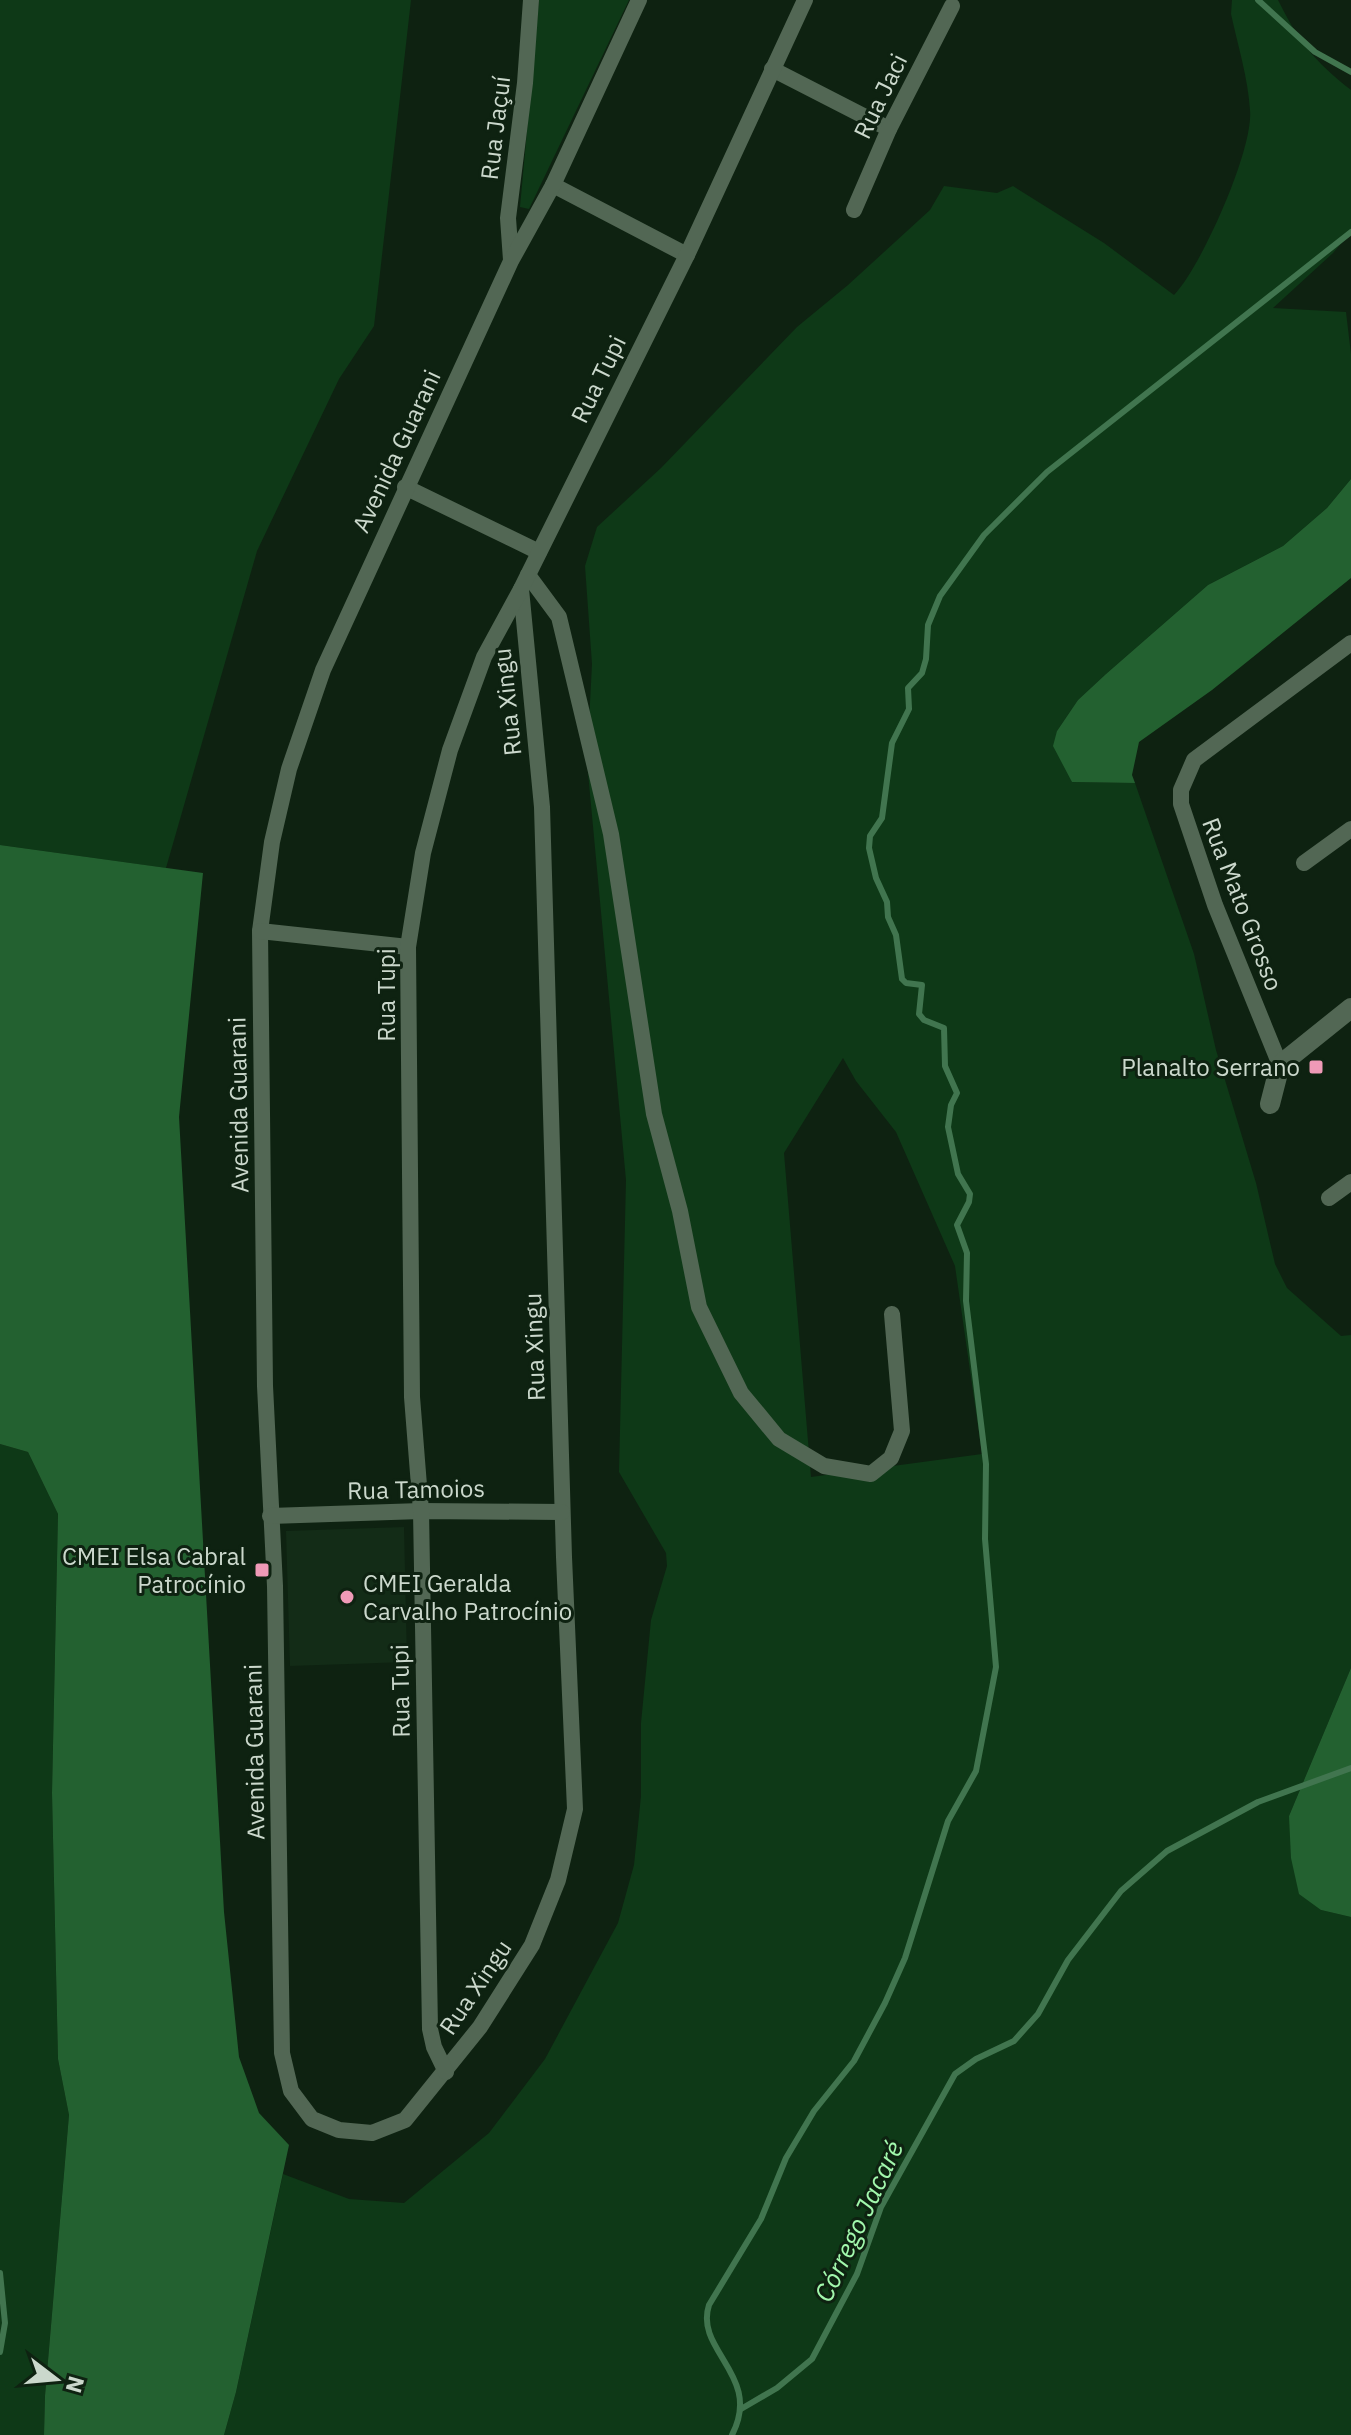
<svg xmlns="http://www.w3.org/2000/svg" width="1351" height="2435" font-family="'IBM Plex Sans',sans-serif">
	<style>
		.built { fill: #132c17 }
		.green { fill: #0e3917; fill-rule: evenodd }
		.forest { fill: #236130 }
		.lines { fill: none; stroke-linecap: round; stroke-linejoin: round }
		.stream { stroke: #41754f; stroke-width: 6 }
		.street { stroke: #526754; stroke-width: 16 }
		.secondary { stroke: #526754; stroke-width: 20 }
		.poi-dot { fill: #ef9ab7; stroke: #0e2211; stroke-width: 3 }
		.labels { text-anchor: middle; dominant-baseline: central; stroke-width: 6; stroke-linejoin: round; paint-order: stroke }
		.street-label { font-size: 24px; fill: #cbd8cc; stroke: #0e2211 }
		.poi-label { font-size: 24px; fill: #cbd8cc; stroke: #0e2211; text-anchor: end }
		.water-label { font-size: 26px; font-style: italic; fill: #a2f8ad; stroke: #0e2211 }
	</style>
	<rect width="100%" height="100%" fill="#0e2211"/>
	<polygon class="built" points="404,1527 407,1662 290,1666 286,1531"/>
	<g class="green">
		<polygon points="0,0 411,0 374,326 339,379 257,551 166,868 0,845"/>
		<polygon points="539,0 629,0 529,209 520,207"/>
		<path d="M1232 0H1278C1299 42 1314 61 1351 90V232L1333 253 1273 308 1346 312 1351 354V479L1327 508 1283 546 1208 585 1106 674 1078 700 1057 731 1072 782 1135 783 1194 954 1216 1050 1256 1183 1275 1264 1287 1288 1341 1336 1351 1335V1668L1289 1816 1321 1910 1351 1917V2435H224L236 2392 283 2174 349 2199 404 2203 489 2133 545 2059 618 1923 634 1865 641 1796V1723L651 1620 667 1566 666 1553 619 1472 626 1180 587 762 592 664 585 566 597 527 661 468 797 327 848 285 930 210 944 186 997 193 1013 186 1104 243 1174 295C1201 267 1254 149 1250 110 1248 78 1238 46 1231 14ZM843 1058 856 1081 896 1132 955 1266 982 1454 811 1477 784 1153Z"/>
		<polygon points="0,1444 28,1452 58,1514 52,1793 58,2059 69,2115 45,2396 44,2435 0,2435"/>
	</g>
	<g class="forest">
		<polygon points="1351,479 1351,578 1212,690 1139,742 1132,775 1135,783 1072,782 1053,746 1057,731 1078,700 1106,674 1208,585 1283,546 1327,508"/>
		<polygon points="0,845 203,873 179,1117 224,1912 239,2057 259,2113 289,2145 236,2392 224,2435 44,2435 45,2396 69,2115 58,2059 52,1793 58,1514 28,1452 0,1444"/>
		<polygon points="1351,1668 1351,1917 1321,1910 1299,1894 1291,1858 1289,1816"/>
	</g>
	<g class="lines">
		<g class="stream">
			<polyline points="1258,0 1315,52 1351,72"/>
			<polyline points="0,2273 5,2323 0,2352"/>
			<polyline points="741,2409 777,2388 812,2359 857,2274 881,2207 955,2074 976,2059 1014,2041 1038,2014 1068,1960 1121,1891 1167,1851 1258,1802 1351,1768"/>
			<path d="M732 2435C763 2375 694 2351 709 2305L761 2219 786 2158 814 2111 854 2061 885 2003 905 1958 948 1821 976 1771 996 1667 985 1539 986 1464 966 1301 967 1253 957 1225 969 1202 970 1194 958 1174 948 1127 951 1105 957 1093 945 1066 944 1028 924 1020 919 1014 922 985 906 983 902 979 896 935 888 917 887 902 876 878 869 848 870 836 882 818 892 743 909 709 908 688 922 673 926 659 928 625 940 596 984 535 1047 472 1351 232"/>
		</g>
		<g class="street">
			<polyline points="772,69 889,129"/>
			<polyline points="553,185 687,255"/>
			<polyline points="854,210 889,129 952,6"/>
			<polyline points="511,260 508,218 525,83 531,0"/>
			<polyline points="405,487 539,552"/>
			<polyline points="528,575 559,617 611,834 654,1114 680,1211 699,1307 741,1393 779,1439 824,1466 871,1474 891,1458 902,1431 892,1314"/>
			<polyline points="521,589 542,807 564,1557 575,1809 558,1880 532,1945 480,2027 405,2120 372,2133 339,2130 312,2119 291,2091 282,2053 275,1586 265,1386 260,931 272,842 289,769 323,670 511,261 553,185 639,0"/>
			<polyline points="1304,863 1351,829"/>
			<polyline points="260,931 408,947"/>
			<polyline points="1280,1065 1215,905 1181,804 1181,790 1194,760 1351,643"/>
			<polyline points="1329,1198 1351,1182"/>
			<polyline points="270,1516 421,1511 562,1512"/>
			<polyline points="446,2072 434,2047 430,2029 421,1511 412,1397 408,947 423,853 450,750 484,657 521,589 687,255 805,0"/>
		</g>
		<polyline class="secondary" points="1270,1104 1280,1065 1351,1008"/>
	</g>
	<g class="poi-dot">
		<rect x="1308" y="1059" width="16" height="16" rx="4"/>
		<rect x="254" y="1562" width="16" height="16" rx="4"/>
		<circle cx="347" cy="1597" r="8"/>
	</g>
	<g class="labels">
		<g class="street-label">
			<text transform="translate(880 96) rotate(-64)">Rua Jaci</text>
			<text transform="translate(495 128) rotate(-83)">Rua Jaçuí</text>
			<text transform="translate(598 379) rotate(-64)">Rua Tupi</text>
			<text transform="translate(396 451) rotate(-65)">Avenida Guarani</text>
			<text transform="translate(507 702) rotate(-96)">Rua Xingu</text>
			<text transform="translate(1243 904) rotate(69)">Rua Mato Grosso</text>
			<text transform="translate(386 995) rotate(-90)">Rua Tupi</text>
			<text transform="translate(238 1105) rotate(-91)">Avenida Guarani</text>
			<text transform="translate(534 1347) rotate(-92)">Rua Xingu</text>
			<text transform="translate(416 1489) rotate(-1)">Rua Tamoios</text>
			<text transform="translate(400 1691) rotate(-91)">Rua Tupi</text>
			<text transform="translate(254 1752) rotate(-91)">Avenida Guarani</text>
			<text transform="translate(475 1987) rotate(-56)">Rua Xingu</text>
		</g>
		<g class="poi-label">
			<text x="1300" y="1067">Planalto Serrano</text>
			<text x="246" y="1556">CMEI Elsa Cabral<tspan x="246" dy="28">Patrocínio</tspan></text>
			<text x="363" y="1583" text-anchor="start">CMEI Geralda<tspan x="363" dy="28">Carvalho Patrocínio</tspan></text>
		</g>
		<g class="water-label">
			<text transform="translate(858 2221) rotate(-65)">Córrego Jacaré</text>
		</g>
	</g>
	<g transform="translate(56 2379) rotate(106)" stroke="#0e2211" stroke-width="6" paint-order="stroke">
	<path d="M0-6L14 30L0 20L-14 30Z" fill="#cbd8cc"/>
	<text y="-12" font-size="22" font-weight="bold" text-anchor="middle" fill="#cbd8cc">N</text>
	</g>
</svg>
